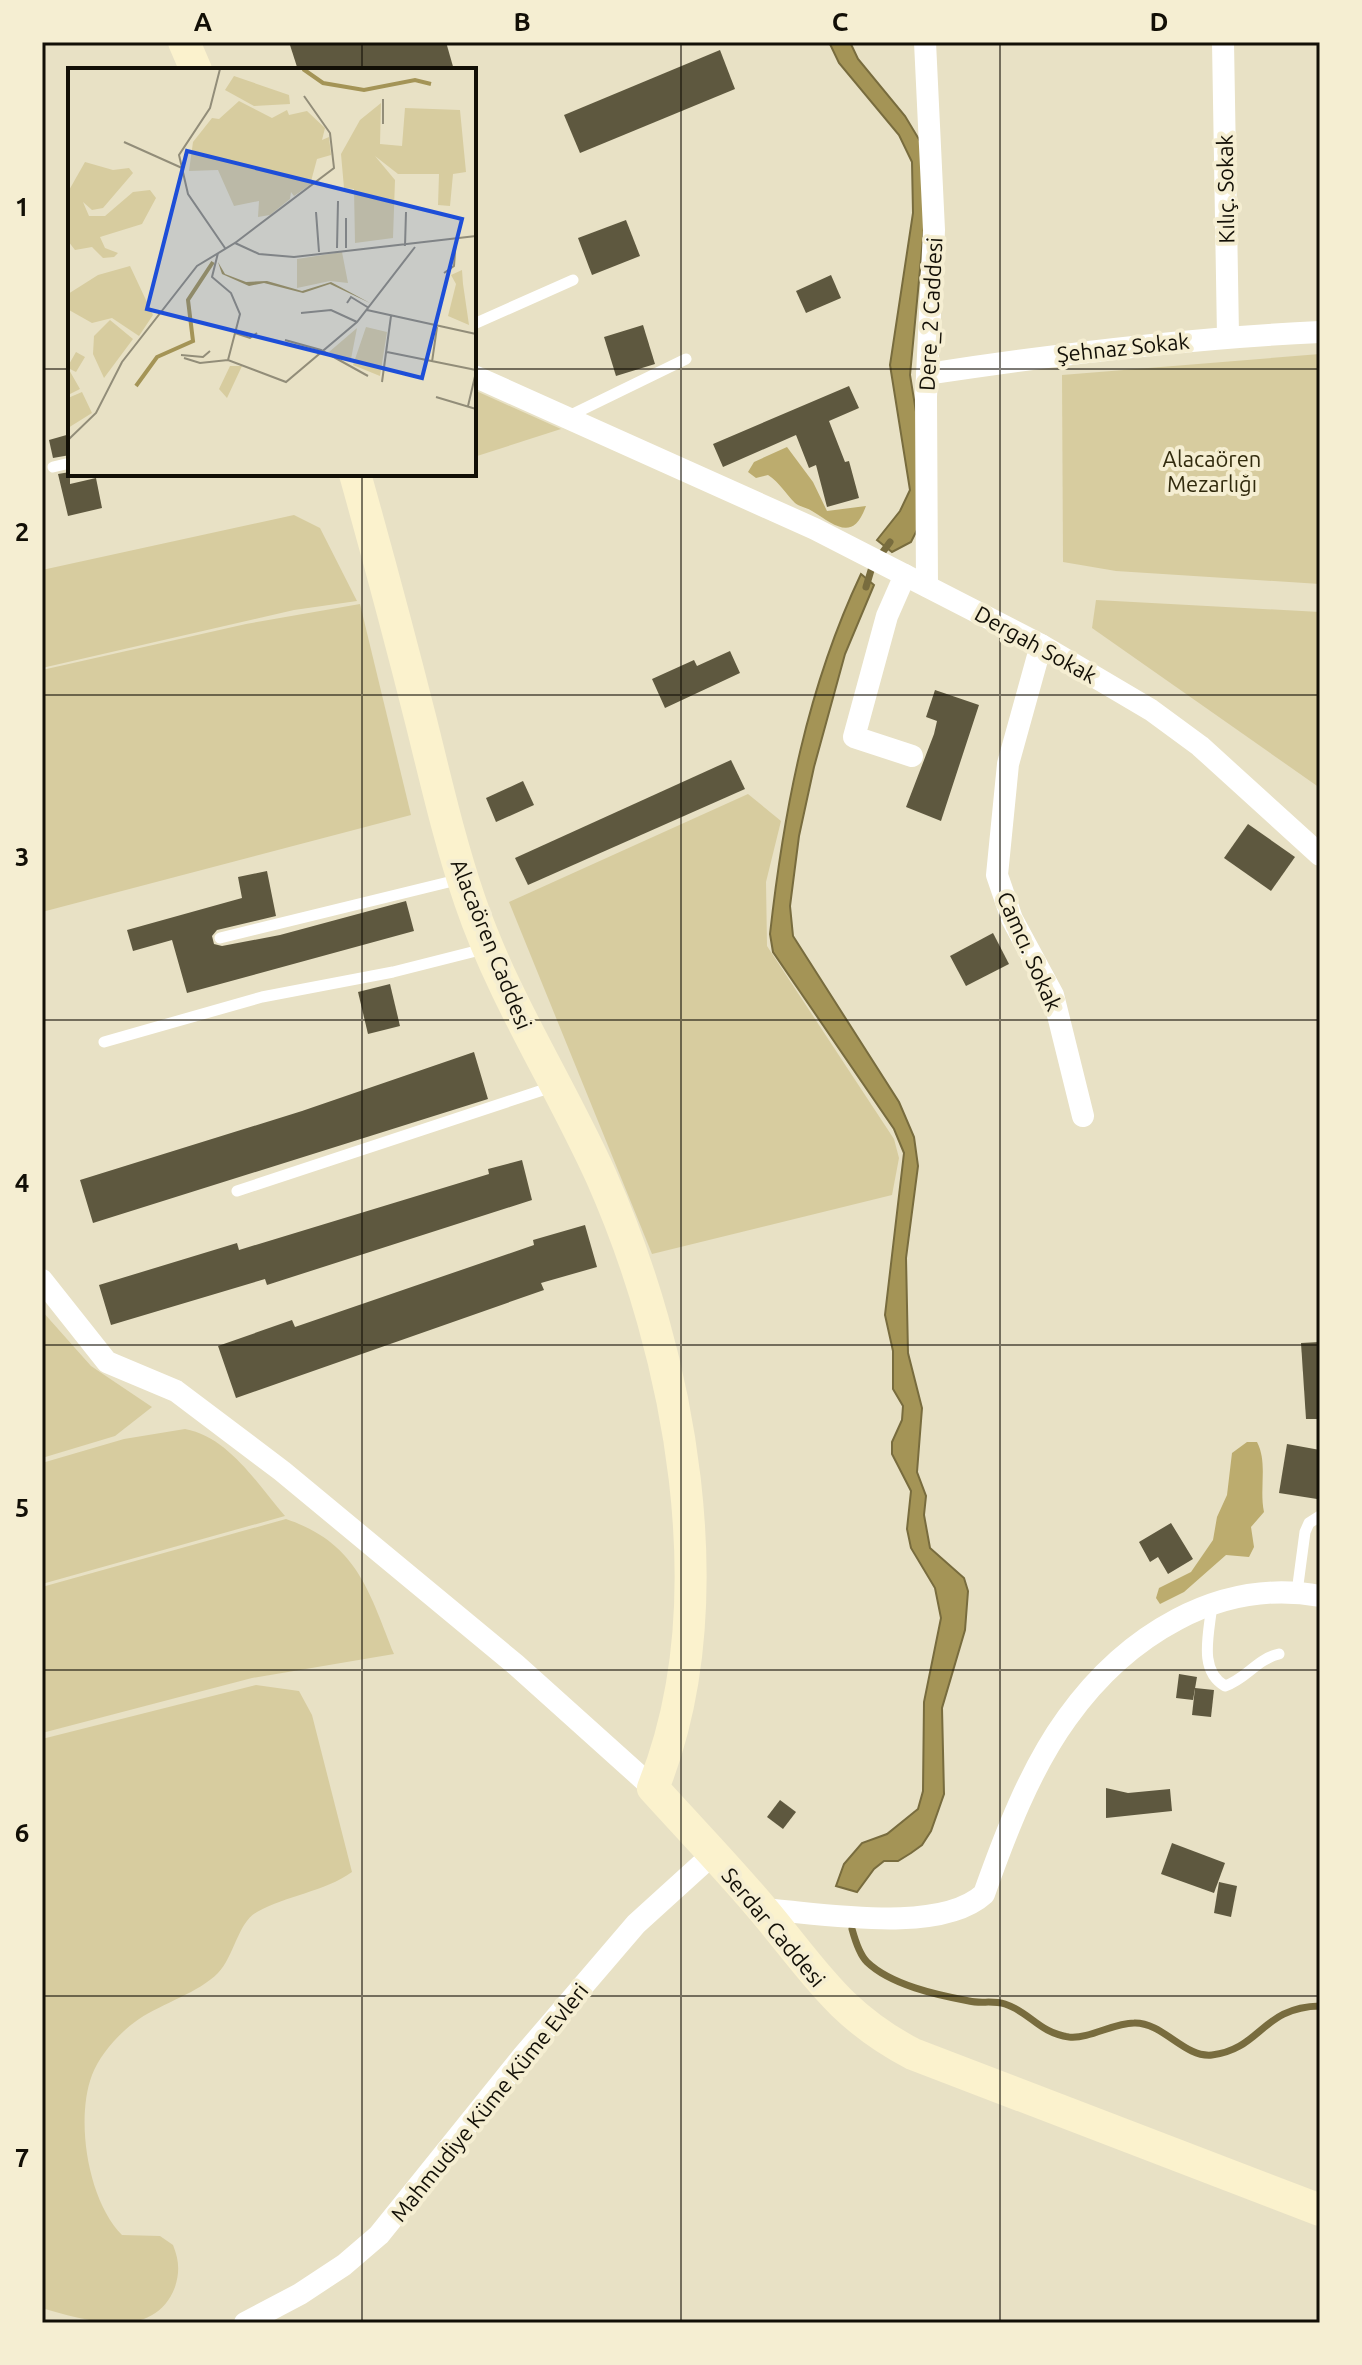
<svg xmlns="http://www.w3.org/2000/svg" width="1362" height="2365" font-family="Ubuntu,sans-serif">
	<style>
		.green { fill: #d7cc9f }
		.forest { fill: #bcac6e }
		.water { fill: #a49456; stroke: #786c3e; stroke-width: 2 }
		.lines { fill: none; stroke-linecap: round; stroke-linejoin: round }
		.stream { stroke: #786c3e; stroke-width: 7 }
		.building { fill: #5e583f }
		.lane { stroke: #fff; stroke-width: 11 }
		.street { stroke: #fff; stroke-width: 22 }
		.secondary { stroke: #fbf2cd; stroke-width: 32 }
		.grid { fill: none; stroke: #120f06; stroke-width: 2; stroke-opacity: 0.55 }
		.labels { text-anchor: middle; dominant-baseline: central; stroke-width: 8; stroke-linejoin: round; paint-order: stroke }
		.street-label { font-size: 22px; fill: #120f06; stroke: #f5eed2 }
		.park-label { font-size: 22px; fill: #312a0d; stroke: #f5eed2 }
		.inset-river { fill: none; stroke: #a49456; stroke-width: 4 }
		.inset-road { fill: none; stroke: #928d79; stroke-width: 2 }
		.view { fill: #1d4ed8; fill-opacity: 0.15; stroke: #1d4ed8; stroke-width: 4 }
		.inset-edge { fill: none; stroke: #120f06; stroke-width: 4 }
		.neatline { fill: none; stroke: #120f06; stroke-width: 3 }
		.grid-label { font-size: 26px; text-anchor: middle; font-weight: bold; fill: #120f06 }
	</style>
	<rect width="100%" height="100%" fill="#e8e1c5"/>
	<g class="green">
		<polygon points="1320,354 1320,584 1116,571 1063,562 1062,375"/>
		<polygon points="474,390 561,429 474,457"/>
		<polygon points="294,515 320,528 357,601 294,610 42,668 42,570"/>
		<polygon points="1096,600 1320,612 1320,788 1092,628"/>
		<polygon points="360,604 411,815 42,912 42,670 246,624"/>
		<polygon points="748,794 781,821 766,882 767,946 894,1139 899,1158 892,1195 652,1254 509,902"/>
		<polygon points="42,1311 91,1366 152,1407 115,1436 42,1458"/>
		<path d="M185 1429C229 1437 257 1484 285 1516L42 1584V1463L124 1439Z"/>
		<path d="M286 1519C357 1543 369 1591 394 1654L252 1678 42 1733V1587Z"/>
		<path d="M256 1685 299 1691 312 1715 352 1872C324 1892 287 1895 257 1912 238 1922 234 1957 218 1973 198 1993 163 2003 139 2019 121 2031 100 2054 92 2075 75 2120 88 2201 122 2235L160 2236 173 2245C179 2260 180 2271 175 2287 154 2343 84 2320 42 2308V1739Z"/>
	</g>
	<g class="forest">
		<path d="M787 447 813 482 827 511 866 506C853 542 836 526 812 511 806 507 800 507 795 503 785 493 780 483 768 475L756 478 748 472 754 462Z"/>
		<path d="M1247 1442H1257C1268 1463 1259 1488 1264 1512L1251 1527 1254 1547 1249 1557 1226 1555 1184 1592 1160 1604 1156 1598 1159 1588 1191 1572 1213 1540 1217 1517 1227 1495 1232 1453Z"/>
	</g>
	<g class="water">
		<polygon points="829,42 850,42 858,59 905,116 920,141 927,196 910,375 918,424 920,524 911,542 892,552 877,540 900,511 910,490 890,365 913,213 912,162 899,135 839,63"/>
		<path d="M861 574 874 585 845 654 814 767 799 836 790 906 793 936 899 1102 914 1137 918 1166 906 1258 908 1353 922 1408 917 1472 926 1496 924 1515 930 1548 964 1578 968 1591 965 1630 942 1708 944 1794 931 1831 922 1845 911 1853 898 1861H884L874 1869 857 1892 836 1886 844 1864 862 1843 887 1834 918 1809 923 1791 924 1702 941 1618 935 1588 911 1548 907 1529 911 1491 892 1454V1442L902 1420 903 1406 893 1389V1351L885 1315 904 1153 894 1129 773 952 770 934C784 809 807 688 861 574Z"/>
	</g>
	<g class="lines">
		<g class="stream">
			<polyline points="866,587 872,567 890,542"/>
			<path d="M852 1929C855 1940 859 1954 867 1962 891 1985 937 1995 969 2001 981 2004 992 2000 1005 2004 1030 2012 1039 2033 1069 2037 1090 2039 1113 2023 1134 2023 1163 2022 1184 2058 1212 2055 1261 2049 1262 2007 1320 2006"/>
		</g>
	</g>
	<g class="building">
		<polygon points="289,42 446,42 454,70 298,70"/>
		<polygon points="720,50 735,89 580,153 564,115"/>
		<polygon points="626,220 640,256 592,275 578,238"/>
		<polygon points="831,275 841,298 806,313 796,291"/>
		<polygon points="643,325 655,364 616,376 604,337"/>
		<polygon points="849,386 859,408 829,421 845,462 849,461 859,498 827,507 816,465 809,468 796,435 723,467 713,444"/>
		<polygon points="70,434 70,455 53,458 49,440"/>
		<polygon points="70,472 70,484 96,478 102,508 68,516 58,474"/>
		<polygon points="730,651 740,673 665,708 652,679 694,660 697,666"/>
		<polygon points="935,690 979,705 941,821 906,807 934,734 937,721 926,717"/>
		<polygon points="731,760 745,789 528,885 515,858"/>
		<polygon points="523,781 534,805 496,822 486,798"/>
		<polygon points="1248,824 1295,857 1271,891 1224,858"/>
		<polygon points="267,871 276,916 217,930 212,936 214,944 222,946 280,935 406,901 414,931 187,993 172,940 133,951 127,930 242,898 238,877"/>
		<polygon points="993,933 1009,964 966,986 950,956"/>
		<polygon points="390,984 400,1026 368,1034 358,992"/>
		<polygon points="474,1052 488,1099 93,1223 80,1180 302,1111"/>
		<polygon points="522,1160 532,1200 267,1285 265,1279 111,1325 99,1285 237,1243 239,1250 489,1174 488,1169"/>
		<polygon points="585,1225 597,1267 541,1283 544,1290 236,1398 218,1346 292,1320 295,1327 534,1245 533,1240"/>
		<polygon points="1320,1342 1320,1419 1306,1419 1301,1343"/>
		<polygon points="1287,1444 1320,1450 1317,1499 1279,1493"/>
		<polygon points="1171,1523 1193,1559 1168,1574 1158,1557 1150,1562 1139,1542"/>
		<polygon points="1179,1674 1197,1677 1193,1700 1176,1698"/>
		<polygon points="1195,1688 1214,1690 1211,1717 1192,1715"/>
		<polygon points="1106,1788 1128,1793 1170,1789 1172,1811 1106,1818"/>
		<polygon points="780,1800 796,1812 783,1829 767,1817"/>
		<polygon points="1172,1843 1225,1863 1214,1893 1161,1874"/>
		<polygon points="1219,1882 1237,1886 1231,1917 1214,1913"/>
	</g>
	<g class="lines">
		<g class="lane">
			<polyline points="474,324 573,280"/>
			<polyline points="569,416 686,359"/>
			<polyline points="53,467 70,463"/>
			<polyline points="220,938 461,879"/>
			<polyline points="104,1042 262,997 393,972 484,949"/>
			<polyline points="237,1191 555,1086"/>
			<polyline points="1297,1592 1305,1532 1309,1523 1320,1516"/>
			<path d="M1212 1603C1210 1631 1197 1670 1225 1686 1246 1679 1257 1659 1279 1654"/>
		</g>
		<g class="street">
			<polyline points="925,42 934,230 926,397 927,586"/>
			<polyline points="1223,42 1228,336"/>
			<path d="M927 374C1058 354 1188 338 1320 332"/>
			<polyline points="474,376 815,529 1041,645 1151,710 1200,746 1320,855"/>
			<polyline points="905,575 887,616 854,737 912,756"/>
			<polyline points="1041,645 1008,764 997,875 1012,919 1053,995 1083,1116"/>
			<polyline points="42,1280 107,1362 176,1391 282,1471 515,1664 653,1788"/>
			<path d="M762 1909C821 1913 939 1935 984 1894 1005 1835 1030 1769 1067 1718 1125 1637 1218 1577 1320 1596"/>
			<polyline points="245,2323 300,2294 344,2265 379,2235 523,2056 636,1924 712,1855"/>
		</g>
		<g class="secondary">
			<polyline points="184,42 196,70"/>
			<path d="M355 474C378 556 400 638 421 721 436 781 450 843 470 901 503 998 559 1083 601 1176 680 1354 728 1602 653 1788 690 1829 729 1869 764 1911 815 1972 840 2016 913 2054L1320 2210"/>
		</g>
	</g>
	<path class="grid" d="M362 42V70M681 42V2323M1000 42V2323M42 369H70M474 369H1320M362 474V2323M42 695H1320M42 1020H1320M42 1345H1320M42 1670H1320M42 1996H1320"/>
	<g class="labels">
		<g class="street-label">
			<text transform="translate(1225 189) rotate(-91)">Kılıç. Sokak</text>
			<text transform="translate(930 314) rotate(-87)">Dere_2 Caddesi</text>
			<text transform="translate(1123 347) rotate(-6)">Şehnaz Sokak</text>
			<text transform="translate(1036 644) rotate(29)">Dergah Sokak</text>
			<text transform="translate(492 944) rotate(68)">Alacaören Caddesi</text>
			<text transform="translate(1030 951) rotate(66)">Camcı. Sokak</text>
			<text transform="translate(774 1927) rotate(50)">Serdar Caddesi</text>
			<text transform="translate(489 2102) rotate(-51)">Mahmudiye Küme Küme Evleri</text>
		</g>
		<g class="park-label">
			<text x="1212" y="458">Alacaören<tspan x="1212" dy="25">Mezarlığı</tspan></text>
		</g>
	</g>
	<g transform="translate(68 68)">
		<rect width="408" height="408" fill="#e8e1c5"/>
		<path d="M166 8 221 27 222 36 186 38 157 22ZM171 33 204 50 219 42 221 47 239 43 257 60 254 72 261 69 263 87 249 91 242 117 226 128 223 124 222 131 202 147 190 149 191 133 166 138 150 102 121 103 125 74 144 50 151 51ZM313 35 312 76 334 78 337 40 392 42 398 104 385 106 382 138 370 137 371 106H330L307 88 327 112 325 170 287 175 286 121 276 120 273 86 292 52ZM17 94 45 102 61 100 65 105 35 140 24 142 15 134 21 148H37L65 124 82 122 88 130 74 156 32 169 37 180 50 185 46 189 35 190 24 179 7 182 0 173V124ZM274 184 280 215 262 213 229 220V191ZM62 198 85 247 71 268 44 250 24 255 1 242 0 226 30 207ZM394 202 395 216 401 257 380 248 388 216 383 207ZM42 252 65 271 36 310 25 286 26 268ZM298 259 319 264 312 308 285 297ZM289 260 283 291 263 286 261 284ZM8 284 17 289 8 304 0 300 12 321 0 327V298ZM162 298H174L159 330 151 321ZM14 324 24 345 0 360V330Z" fill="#d7cc9f"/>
		<path d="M150 194 157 206 178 214 199 213 234 223 263 214 302 235 262 216 235 225 196 215 181 218 154 206Z" fill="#a49456"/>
		<path class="inset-river" d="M235 1 255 15 296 22 347 12 363 16M68 318 89 289 125 273 120 232 145 194"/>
		<path class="inset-road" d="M152 1 142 40 111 87 120 126 157 180M315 56V31M56 74 114 100M248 144 251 184M278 150V180M167 175 266 100 262 65 236 28M337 178 338 144M269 180 270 133M150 185 144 209 163 225 172 246 160 292M376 205 386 198 388 171M279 235 283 229 301 240M299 242 408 266M233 245 263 242 289 254M167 265 182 270 189 265M217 272 253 282 300 308M319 284 408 302M113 287 135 289 142 283M116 290 132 295 160 292 218 314 289 254 347 179M364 294 369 259M314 314 323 248M368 329 408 341M400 338 408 304M0 372 28 345 54 294 129 198 167 175 191 186 226 189 408 168"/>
		<path class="view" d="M119 83 394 151 354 310 79 241Z"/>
		<rect width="408" height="408" class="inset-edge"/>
	</g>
	<rect width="1362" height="2365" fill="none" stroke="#f5eed2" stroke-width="88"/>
	<rect x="44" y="44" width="1274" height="2277" class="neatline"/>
	<g class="grid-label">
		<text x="203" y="31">A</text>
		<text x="522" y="31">B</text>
		<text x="840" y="31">C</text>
		<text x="1159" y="31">D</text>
		<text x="22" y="216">1</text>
		<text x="22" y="541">2</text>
		<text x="22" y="866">3</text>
		<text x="22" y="1192">4</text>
		<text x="22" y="1517">5</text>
		<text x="22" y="1842">6</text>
		<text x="22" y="2167">7</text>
	</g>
</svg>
